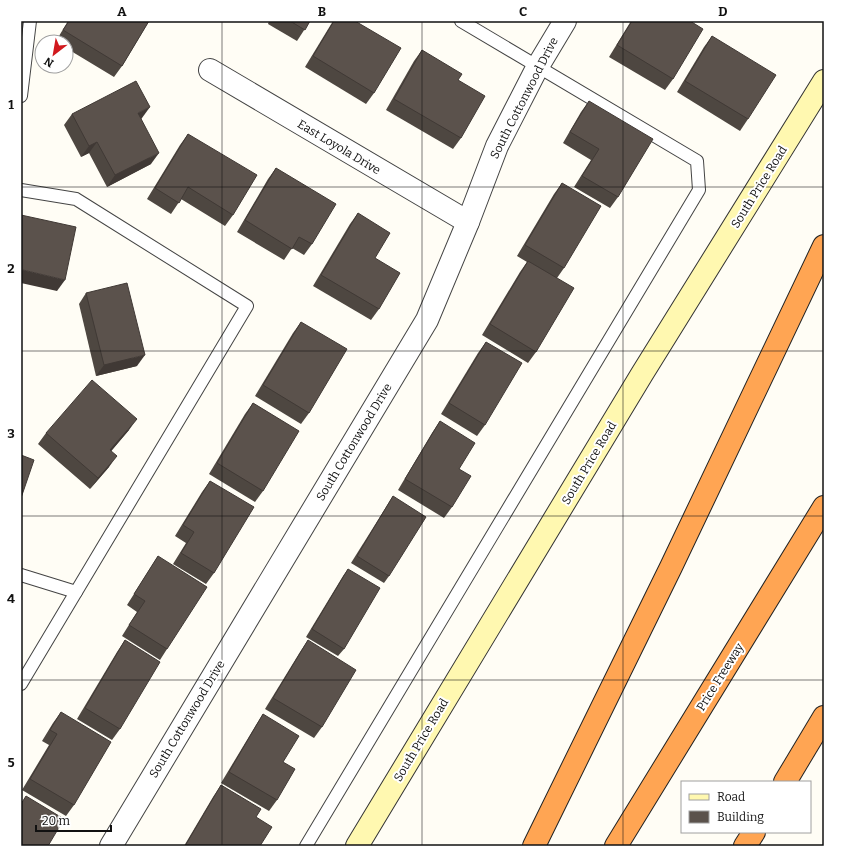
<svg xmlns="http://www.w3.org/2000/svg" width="845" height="867" font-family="Bitter,serif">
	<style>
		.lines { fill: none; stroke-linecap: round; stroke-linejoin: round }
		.lane-casing { stroke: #444; stroke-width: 14 }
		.street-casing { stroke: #444; stroke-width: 24 }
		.secondary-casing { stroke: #333; stroke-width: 24 }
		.highway-casing { stroke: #222; stroke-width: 24 }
		.lane { stroke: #fff; stroke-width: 12 }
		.street { stroke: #fff; stroke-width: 22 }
		.secondary { stroke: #fff8b0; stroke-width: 22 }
		.highway { stroke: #ffa553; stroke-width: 22 }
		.wall { fill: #4e4741 }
		.shaded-wall { fill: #403935 }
		.building { fill: #5b524c; stroke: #403935 }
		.grid { fill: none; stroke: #111; stroke-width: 1; stroke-opacity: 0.55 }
		.labels { text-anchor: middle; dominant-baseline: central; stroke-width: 4; stroke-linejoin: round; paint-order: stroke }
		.street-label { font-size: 12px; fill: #111; stroke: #fff }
		.neatline { fill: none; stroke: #111; stroke-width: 1.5 }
		.grid-label { font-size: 13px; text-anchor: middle; font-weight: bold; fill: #111 }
	</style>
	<rect width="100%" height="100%" fill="#fffdf5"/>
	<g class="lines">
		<g class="lane-casing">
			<g id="lane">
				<polyline points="21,96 30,21"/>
				<polyline points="21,190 76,199 247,306 21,684"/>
				<polyline points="21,575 76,592"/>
				<polyline points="306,846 699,190 697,161 461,21"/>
			</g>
		</g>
		<g class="street-casing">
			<g id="street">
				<polyline points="210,70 468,222"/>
				<polyline points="111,846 427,320 468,222 497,146 538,66 565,21"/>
			</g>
		</g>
		<g class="secondary-casing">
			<polyline id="secondary" points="357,846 642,374 824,81"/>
		</g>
		<g class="highway-casing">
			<g id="highway">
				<polyline points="785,782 824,717"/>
				<polyline points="534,846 671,567 824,246"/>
				<polyline points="616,846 824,507"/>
				<polyline points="745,846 754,832"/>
			</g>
		</g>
		<use href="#lane" class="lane"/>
		<use href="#street" class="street"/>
		<use href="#secondary" class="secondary"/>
		<use href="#highway" class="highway"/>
	</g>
	<g class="wall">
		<polygon points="68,21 149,21 122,66 114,77 66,48 66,42 56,42 56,41"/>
		<polygon points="269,21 310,21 297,41 268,24"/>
		<polygon points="333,21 355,21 374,93 366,104 305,67"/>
		<polygon points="631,21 690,21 673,79 665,90 609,57"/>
		<polygon points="712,36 748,119 740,131 677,92 704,47"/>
		<polygon points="422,50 458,80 461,138 453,149 386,110 414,61"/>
		<polygon points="589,101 618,197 610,208 574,187 591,160 563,143 581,112"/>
		<polygon points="72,114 142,118 141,119 151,164 107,187 89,153 81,157 64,125"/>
		<polygon points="188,134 233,215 225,226 181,199 171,214 147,199 180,145"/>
		<polygon points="276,168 312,244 304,255 292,248 284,260 237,232 268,179"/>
		<polygon points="562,183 564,268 557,278 536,352 528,363 482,335 520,272 527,262 517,256 554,194"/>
		<polygon points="358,213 375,258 379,309 371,320 313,286 350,224"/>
		<polygon points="86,293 137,366 96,376 79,304"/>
		<polygon points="301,322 309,413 301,424 255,396 293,333"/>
		<polygon points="486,342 485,425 477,436 441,414 478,353"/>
		<polygon points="253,403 263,491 255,502 209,474 245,414"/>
		<polygon points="440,421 459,469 452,507 444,518 398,490 432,433"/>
		<polygon points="129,430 111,451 109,467 90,489 38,444 46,433"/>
		<polygon points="210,481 214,573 206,584 173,564 186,543 175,536 202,492"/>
		<polygon points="393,496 389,576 384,583 351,563"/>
		<polygon points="158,556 167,649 160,660 122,636 137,612 127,605"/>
		<polygon points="348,569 344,649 338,656 306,637 343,576"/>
		<polygon points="125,640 120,729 112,740 77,719 117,652"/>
		<polygon points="308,640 322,727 314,738 265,709 300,652"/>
		<polygon points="61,712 74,805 66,816 22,790 49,745 42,741 53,723"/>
		<polygon points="263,714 283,762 277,800 269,811 221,783 256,725"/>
		<polygon points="221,785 256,817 260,846 184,846 213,797"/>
	</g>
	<g class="shaded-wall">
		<polygon points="150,107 142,118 130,124 138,113"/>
		<polygon points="97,142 89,153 81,157 89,146"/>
		<polygon points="159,153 151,164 107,187 115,175"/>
		<polygon points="23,270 65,280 57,291 21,283 21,273"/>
		<polygon points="145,355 137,366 96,376 104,365"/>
		<polygon points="137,419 129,430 102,462 110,450"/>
		<polygon points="117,456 109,467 90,489 98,478"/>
	</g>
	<g class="building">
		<polygon points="69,21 149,21 122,66 63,30"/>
		<polygon points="290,21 310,21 305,30"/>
		<polygon points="334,21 355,21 401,48 374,93 313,56"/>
		<polygon points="632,21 690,21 703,29 673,79 617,45"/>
		<polygon points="712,36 776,75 748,119 685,81"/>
		<polygon points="422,50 462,74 458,80 485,96 461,138 394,99"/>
		<polygon points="136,81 150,107 138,113 159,153 115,175 97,142 89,146 72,114"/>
		<polygon points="589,101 653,139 618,197 582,176 599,149 570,132"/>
		<polygon points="188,134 257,175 233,215 188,187 179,203 155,188"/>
		<polygon points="276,168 336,204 312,244 299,237 292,249 245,220"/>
		<polygon points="562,183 601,206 564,268 525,245"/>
		<polygon points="358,213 390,233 375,258 400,273 379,309 321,275"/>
		<polygon points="21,215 76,227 65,280 23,270 21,279"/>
		<polygon points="528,261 574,288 536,352 490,324"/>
		<polygon points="127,283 145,355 104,365 86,293"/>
		<polygon points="301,322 347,349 309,413 263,385"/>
		<polygon points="486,342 522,363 485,425 449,403"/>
		<polygon points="92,380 137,419 110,450 117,456 98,478 46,433"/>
		<polygon points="253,403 299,431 263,491 217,463"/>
		<polygon points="440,421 475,443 459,469 471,476 452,507 405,479"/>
		<polygon points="21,455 34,460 21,498"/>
		<polygon points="210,481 254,507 214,573 181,553 194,532 183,525"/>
		<polygon points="393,496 426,517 389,576 357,556"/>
		<polygon points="158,556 207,587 167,649 129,625 145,601 134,594"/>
		<polygon points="348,569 380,588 344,649 312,629"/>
		<polygon points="125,640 160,662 120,729 85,708"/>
		<polygon points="308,640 356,670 322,727 273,698"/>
		<polygon points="61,712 111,742 74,805 30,779 57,734 50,730"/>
		<polygon points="263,714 299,736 283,762 295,769 277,800 229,772"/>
		<polygon points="221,785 261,809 256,817 272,827 260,846 185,846"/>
		<polygon points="26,796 64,819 48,846 21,846 21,804"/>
	</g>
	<path class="grid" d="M222 21V846M422 21V846M623 21V846M21 187H824M21 351H824M21 516H824M21 680H824"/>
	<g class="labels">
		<g class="street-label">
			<text transform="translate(524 98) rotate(-63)">South Cottonwood Drive</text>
			<text transform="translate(339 147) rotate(31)">East Loyola Drive</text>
			<text transform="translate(759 187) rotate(-58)">South Price Road</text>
			<text transform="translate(354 442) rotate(-59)">South Cottonwood Drive</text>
			<text transform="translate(589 463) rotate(-59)">South Price Road</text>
			<text transform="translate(720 677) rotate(-58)">Price Freeway</text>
			<text transform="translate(187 719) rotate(-59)">South Cottonwood Drive</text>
			<text transform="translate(421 740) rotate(-59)">South Price Road</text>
		</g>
	</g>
	<rect width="845" height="867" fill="none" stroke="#ffffff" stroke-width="44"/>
	<rect x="681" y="781" width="130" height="52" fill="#ffffff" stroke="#a0a0a0"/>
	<rect x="689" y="794" width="20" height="6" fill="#fff8b0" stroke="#a0a0a0"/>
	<text x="717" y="801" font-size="12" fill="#111111">Road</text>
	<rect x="689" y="811" width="20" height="12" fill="#5b524c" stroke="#a0a0a0"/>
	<text x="717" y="821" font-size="12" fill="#111111">Building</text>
	<g transform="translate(54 54) rotate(211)"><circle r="19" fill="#ffffff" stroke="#a0a0a0"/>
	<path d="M0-3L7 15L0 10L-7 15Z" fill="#d1191e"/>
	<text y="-6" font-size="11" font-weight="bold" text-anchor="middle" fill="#111111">N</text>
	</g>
	<path d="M36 825v6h75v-6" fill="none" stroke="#111111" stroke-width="2"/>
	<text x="42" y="825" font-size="12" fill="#111111" stroke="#ffffff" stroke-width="3" paint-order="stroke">20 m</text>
	<rect x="22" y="22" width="801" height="823" class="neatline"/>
	<g class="grid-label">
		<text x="122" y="16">A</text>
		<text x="322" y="16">B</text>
		<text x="523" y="16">C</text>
		<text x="723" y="16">D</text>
		<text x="11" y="109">1</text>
		<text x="11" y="273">2</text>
		<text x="11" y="438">3</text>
		<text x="11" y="603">4</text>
		<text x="11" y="767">5</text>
	</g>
</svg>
